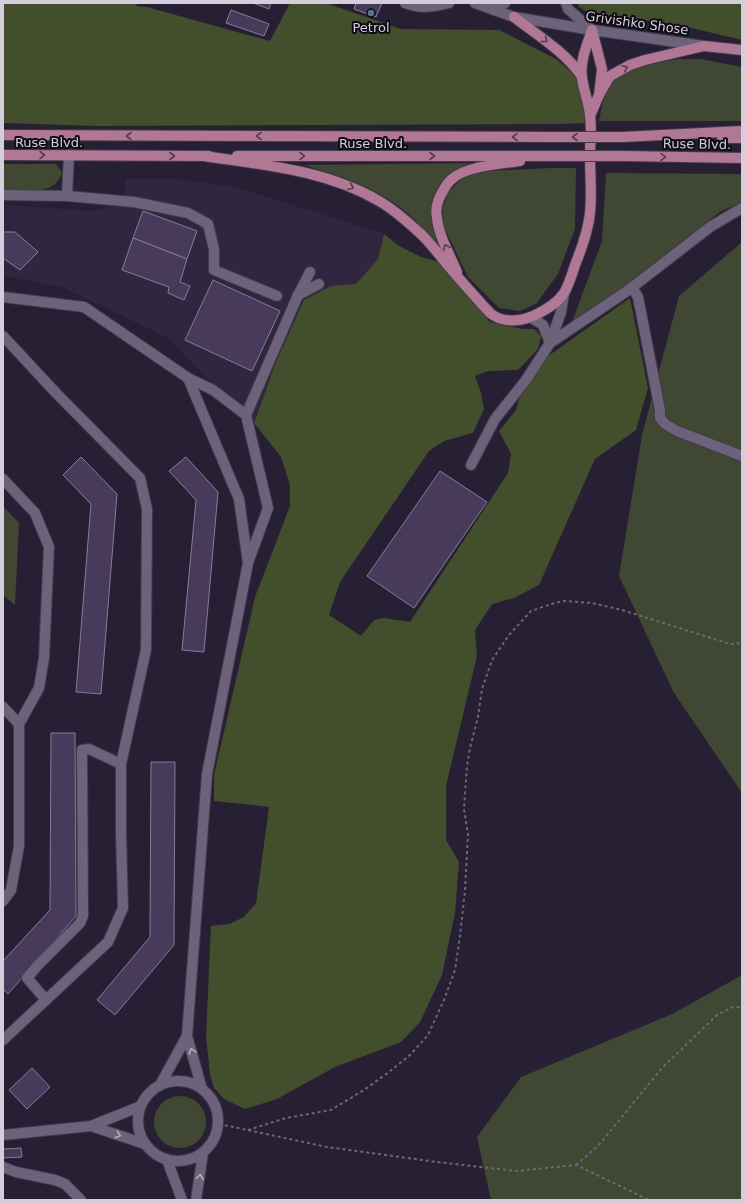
<svg xmlns="http://www.w3.org/2000/svg" width="745" height="1203" font-family="'DejaVu Sans',sans-serif">
	<style>
		.built { fill: #312640 }
		.green { fill: #404732 }
		.forest { fill: #434e2c }
		.building { fill: #483a5a; stroke: #877d96 }
		.lines { fill: none; stroke-linecap: round; stroke-linejoin: round }
		.minor-casing { stroke: #433b4c; stroke-width: 12 }
		.major-casing { stroke: #433b4c; stroke-width: 12 }
		.path { stroke: #6e6779; stroke-width: 2; stroke-dasharray: 3 3; stroke-linecap: butt }
		.minor { stroke: #6c627a; stroke-width: 10 }
		.major { stroke: #b17896; stroke-width: 10 }
		.major-bridge-casing { stroke: #433b4c; stroke-width: 12; stroke-linecap: butt }
		.major-bridge { stroke: #b17896; stroke-width: 10 }
		.oneway { stroke: #573c4e }
		.oneway2 { stroke: #b5aebf }
		.service-dot { fill: #5c6f8a; stroke: #0e0b14; stroke-width: 1.5 }
		.labels { text-anchor: middle; dominant-baseline: central; stroke-width: 4; stroke-linejoin: round; paint-order: stroke }
		.street-label { font-size: 13px; fill: #d4cedc; stroke: #0e0b14 }
		.poi-label { font-size: 13px; fill: #d4cedc; stroke: #0e0b14 }
	</style>
	<rect width="100%" height="100%" fill="#271f33"/>
	<polygon class="built" points="125,179 175,179 236,187 384,234 378,259 356,284 331,286 304,300 276,362 254,423 200,371 168,338 62,287 8,277 3,277 3,205 95,211 124,204"/>
	<g class="green">
		<path d="M678 59H701L742 67V121H599C601 111 603 97 608 88 617 67 658 63 678 59Z"/>
		<path d="M470 163C449 172 439 179 433 201 431 209 430 216 432 223 433 232 438 241 441 250 430 237 419 223 406 212 376 187 340 176 304 165Z"/>
		<path d="M3 164H56L62 173C54 197 22 191 3 191Z"/>
		<polygon points="551,168 576,168 575,229 558,274 536,304 520,311 499,308 468,277 444,227 442,208 450,190 464,177 484,171"/>
		<polygon points="606,173 742,174 742,202 721,211 631,281 568,333 602,241"/>
		<polygon points="742,242 742,793 674,693 619,576 642,435 679,296"/>
		<polygon points="3,506 19,523 15,605 3,595"/>
		<polygon points="742,975 742,1200 491,1200 477,1137 521,1077 672,1014"/>
		<circle cx="180" cy="1122" r="26"/>
	</g>
	<g class="forest">
		<polygon points="3,3 138,3 136,6 147,7 270,41 290,3 326,3 401,29 499,30 556,59 580,79 585,123 557,124 96,126 3,123"/>
		<polygon points="578,3 742,3 742,40 675,24 591,14 579,7"/>
		<polygon points="384,234 399,246 421,257 440,262 490,322 522,329 534,329 541,336 538,349 518,370 488,371 475,376 481,393 484,409 473,433 444,441 429,451 340,582 329,615 361,636 374,620 384,618 410,622 508,473 511,454 499,431 516,410 527,371 630,298 648,388 636,430 595,459 539,585 514,598 492,604 475,630 477,656 446,786 446,840 459,862 455,913 442,975 420,1022 401,1042 335,1067 277,1099 245,1109 224,1099 214,1088 210,1075 206,1037 211,926 229,924 244,917 256,903 269,807 214,801 214,775 255,597 290,506 290,485 281,457 254,423 276,362 304,300 331,286 356,284 378,259"/>
	</g>
	<g class="building">
		<polygon points="253,3 271,3 269,9"/>
		<polygon points="356,3 382,3 376,17 354,9"/>
		<polygon points="231,10 269,24 264,36 226,23"/>
		<polygon points="143,211 197,231 187,259 133,238"/>
		<polygon points="3,232 15,232 38,252 20,270 3,258"/>
		<polygon points="133,238 187,259 180,282 190,286 184,300 168,293 169,287 122,270"/>
		<polygon points="213,280 280,311 252,371 185,340"/>
		<polygon points="81,457 117,494 101,694 76,692 91,504 63,475"/>
		<polygon points="186,457 218,492 204,652 182,650 196,500 169,471"/>
		<polygon points="440,471 487,502 414,608 367,576"/>
		<polygon points="51,733 75,733 76,916 8,994 3,989 3,961 50,910"/>
		<polygon points="151,762 175,762 174,945 115,1015 97,1000 150,937"/>
		<polygon points="32,1068 50,1087 27,1109 9,1090"/>
		<polygon points="21,1148 22,1157 3,1158 3,1149"/>
	</g>
	<g class="lines">
		<g class="minor-casing">
			<g id="minor">
				<path d="M405 3C420 9 434 7 449 3"/>
				<polyline points="475,3 514,17 592,30 704,46"/>
				<polyline points="566,3 568,9 592,30"/>
				<polyline points="494,10 505,3"/>
				<polyline points="3,195 67,196 134,202 188,213 208,224 214,249 214,270 277,296"/>
				<polyline points="67,196 69,155"/>
				<polyline points="632,287 638,297 660,410 660,418 665,424 677,431 742,456"/>
				<polyline points="298,295 319,284"/>
				<polyline points="3,297 84,307 188,378 239,499 248,563 207,774 187,1036"/>
				<polyline points="530,317 543,325 550,343 630,289 710,227 742,208"/>
				<polyline points="3,336 57,394 140,478 147,509 146,650 121,764 121,834 123,908 108,942 3,1040"/>
				<polyline points="188,378 213,390 246,415 268,508 249,560"/>
				<polyline points="246,415 298,295 310,272"/>
				<polyline points="471,465 495,419 526,380 550,343 561,312 564,294"/>
				<polyline points="3,479 35,513 49,547 44,658 39,688 19,724 19,846 11,890 3,901"/>
				<polyline points="3,707 19,724"/>
				<polyline points="46,1000 27,978 38,965 80,923 83,916 82,750 89,749 121,764"/>
				<circle cx="178" cy="1121" r="40"/>
				<polyline points="160,1085 187,1036 202,1089"/>
				<polyline points="91,1126 145,1144"/>
				<polyline points="3,1135 91,1126 141,1106"/>
				<polyline points="167,1160 182,1200"/>
				<polyline points="3,1167 16,1172 55,1180 65,1184 81,1200"/>
				<polyline points="196,1200 203,1153"/>
			</g>
		</g>
		<g class="major-casing">
			<g id="major">
				<path d="M514 17C537 35 564 51 581 75"/>
				<polyline points="599,95 610,76 630,65 645,60 704,46 742,50"/>
				<polyline points="590,116 599,95 602,69 592,30"/>
				<polyline points="3,135 554,137"/>
				<polyline points="623,137 742,131"/>
				<polyline points="722,138 742,138"/>
				<polyline points="3,155 209,156"/>
				<path d="M204 156C264 165 326 170 379 201 395 210 409 223 422 235 432 245 441 257 450 268 463 283 476 298 490 313 502 323 519 322 533 316 544 311 557 304 564 293 569 285 572 274 575 265 582 248 588 231 590 213 592 194 590 174 590 155 590 142 592 129 590 116 589 99 579 82 582 65 583 53 588 42 592 30"/>
				<polyline points="237,156 555,156"/>
				<polyline points="624,156 742,158"/>
				<path d="M457 272C450 255 439 237 437 218 435 209 438 199 443 191 445 187 448 182 452 179 466 166 501 164 520 161"/>
			</g>
		</g>
		<g class="path">
			<polyline points="219,1124 327,1147 437,1162 516,1171 576,1165 649,1200"/>
			<polyline points="248,1130 286,1118 331,1110 364,1090 389,1072 410,1055 428,1035 444,1000 455,970 460,936 465,891 468,834 464,809 467,766 470,748 478,717 482,689 492,660 509,635 531,611 551,604 564,601 592,603 622,610 730,644 742,643"/>
			<polyline points="576,1165 598,1146 662,1068 718,1014 733,1007 742,1007"/>
		</g>
		<use href="#minor" class="minor"/>
		<use href="#major" class="major"/>
		<g class="major-bridge-casing">
			<g id="major-bridge">
				<polyline points="554,137 623,137"/>
				<polyline points="555,156 624,156"/>
			</g>
		</g>
		<use href="#major-bridge" class="major-bridge"/>
	</g>
	<defs><path id="oneway-chevron" d="M-2-3.5L2.5 0L-2 3.5" fill="none" stroke-width="1.6" stroke-linecap="round" stroke-linejoin="round"/></defs>
	<g class="oneway">
		<use href="#oneway-chevron" transform="translate(545 40) rotate(37)"/>
		<use href="#oneway-chevron" transform="translate(625 68) rotate(-25)"/>
		<use href="#oneway-chevron" transform="translate(129 136) rotate(-180)"/>
		<use href="#oneway-chevron" transform="translate(259 136) rotate(-180)"/>
		<use href="#oneway-chevron" transform="translate(515 137) rotate(-180)"/>
		<use href="#oneway-chevron" transform="translate(575 137) rotate(180)"/>
		<use href="#oneway-chevron" transform="translate(42 155)"/>
		<use href="#oneway-chevron" transform="translate(172 156)"/>
		<use href="#oneway-chevron" transform="translate(302 156)"/>
		<use href="#oneway-chevron" transform="translate(432 156)"/>
		<use href="#oneway-chevron" transform="translate(663 157) rotate(1)"/>
		<use href="#oneway-chevron" transform="translate(351 187) rotate(22)"/>
		<use href="#oneway-chevron" transform="translate(446 247) rotate(-114)"/>
	</g>
	<g class="oneway2">
		<use href="#oneway-chevron" transform="translate(192 1051) rotate(-106)"/>
		<use href="#oneway-chevron" transform="translate(118 1135) rotate(18)"/>
		<use href="#oneway-chevron" transform="translate(200 1177) rotate(-82)"/>
	</g>
	<circle class="service-dot" cx="371" cy="13" r="4"/>
	<g class="labels">
		<g class="street-label">
			<text transform="translate(637 23) rotate(8)">Grivishko Shose</text>
			<text x="49" y="142">Ruse Blvd.</text>
			<text x="373" y="143">Ruse Blvd.</text>
			<text transform="translate(697 144) rotate(1)">Ruse Blvd.</text>
		</g>
		<g class="poi-label">
			<text x="371" y="27">Petrol</text>
		</g>
	</g>
	<rect width="745" height="1203" fill="none" stroke="#d4cedc" stroke-width="8"/>
</svg>
